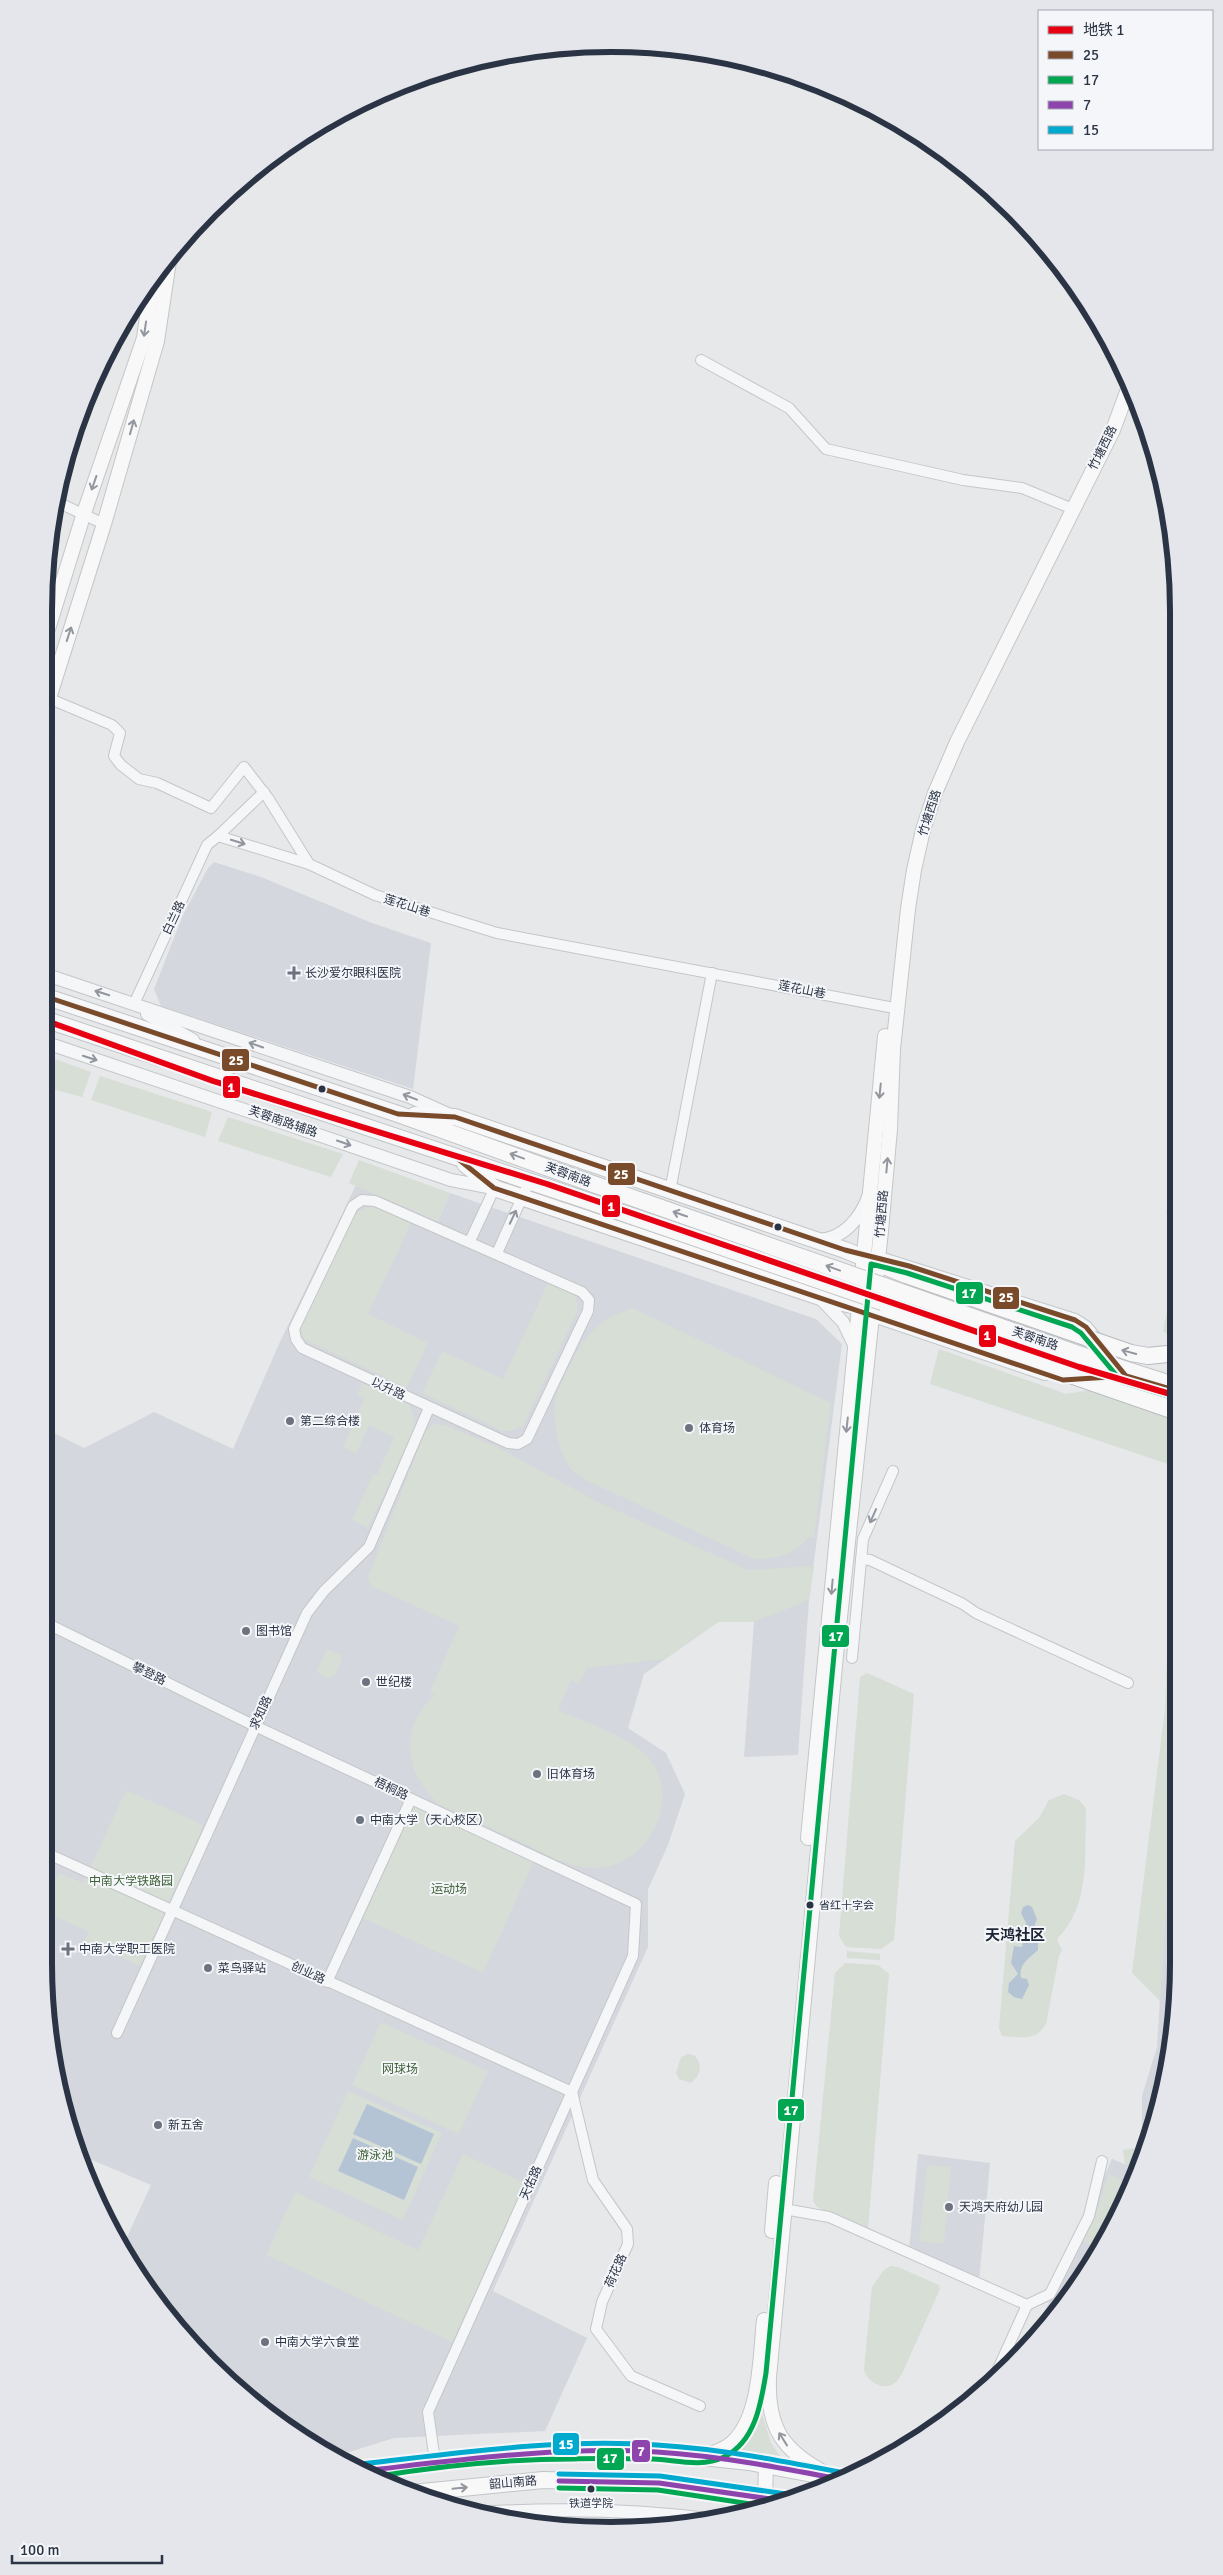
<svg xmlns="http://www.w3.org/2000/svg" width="1223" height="2575" font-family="Signika,'Noto Sans SC',sans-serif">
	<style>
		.built { fill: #d4d7dd }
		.green { fill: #d6ded6 }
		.water { fill: #b4c4d5 }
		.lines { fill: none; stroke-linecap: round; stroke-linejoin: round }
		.minor-casing { stroke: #c4c6c8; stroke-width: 12 }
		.tertiary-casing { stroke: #c4c6c8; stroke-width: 14 }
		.secondary-casing { stroke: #c4c6c8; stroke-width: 16 }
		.primary-casing { stroke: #c2c5c8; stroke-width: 18 }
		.minor { stroke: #f5f6f7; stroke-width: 10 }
		.tertiary { stroke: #f5f6f7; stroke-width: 12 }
		.secondary { stroke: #f8f8f8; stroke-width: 14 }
		.primary { stroke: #f8f8f8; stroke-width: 16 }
		.primary-bridge-casing { stroke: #c2c5c8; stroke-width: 18; stroke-linecap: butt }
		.trunk-bridge-casing { stroke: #b8bbbf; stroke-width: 18; stroke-linecap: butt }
		.primary-bridge { stroke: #f8f8f8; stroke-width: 16 }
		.trunk-bridge { stroke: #f8f8f8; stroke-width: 16 }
		.bus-1-casing { stroke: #f4f6f9; stroke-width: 9 }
		.bus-2-casing { stroke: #f4f6f9; stroke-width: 9 }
		.bus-3-casing { stroke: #f4f6f9; stroke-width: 9 }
		.bus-4-casing { stroke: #f4f6f9; stroke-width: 9 }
		.bus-1 { stroke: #7a4b2a; stroke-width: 5 }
		.bus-2 { stroke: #00a651; stroke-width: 5 }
		.bus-3 { stroke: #8e44ad; stroke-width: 5 }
		.bus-4 { stroke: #00a9ce; stroke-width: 5 }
		.metro-1-casing { stroke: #f4f6f9; stroke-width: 10 }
		.metro-1 { stroke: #e60012; stroke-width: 6 }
		.oneway { stroke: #92969e }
		.oneway2 { stroke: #90959e }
		.poi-dot { fill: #6c737f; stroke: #f4f6f9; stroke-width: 2 }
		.bus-dot { fill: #2b3445; stroke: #f4f6f9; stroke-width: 2 }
		.labels { text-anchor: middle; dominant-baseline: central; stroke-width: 4; stroke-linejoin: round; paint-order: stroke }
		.bus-label { font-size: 11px; fill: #2b3445; stroke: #f4f6f9; text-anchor: start }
		.street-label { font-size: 12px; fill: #2b3445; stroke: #f4f6f9 }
		.poi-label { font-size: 12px; fill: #2b3445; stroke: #f4f6f9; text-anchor: start }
		.park-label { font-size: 12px; fill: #3f6138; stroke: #f4f6f9 }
		.quarter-label { font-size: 15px; font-weight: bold; fill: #1d2536; stroke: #f4f6f9 }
		.rim { fill: none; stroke: #2b3445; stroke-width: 6 }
		.line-badge { stroke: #f4f6f9; stroke-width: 2 }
		.badge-label { font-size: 14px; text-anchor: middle; font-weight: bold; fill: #fff }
	</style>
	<rect width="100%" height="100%" fill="#e6e8ea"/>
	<g class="built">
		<polygon points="214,862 261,877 372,923 431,943 413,1089 161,1006 154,989 183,915 208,868"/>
		<polygon points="356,1185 438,1221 450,1193 816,1319 842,1344 809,1600 798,1755 744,1757 754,1622 718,1622 644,1674 628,1728 666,1753 685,1794 668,1845 648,1889 648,1947 493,2291 587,2338 545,2431 394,2438 343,2454 312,2444 296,2436 237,2390 161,2309 121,2250 151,2185 78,2154 74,2146 55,2074 44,1964 44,1428 84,1448 154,1412 233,1449 279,1344"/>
		<polygon points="1178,1711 1179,1964 1168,2075 1145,2150 1142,2139 1142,2096 1157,2047"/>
		<polygon points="918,2154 990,2163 979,2282 909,2251"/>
		<polygon points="1112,2159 1139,2170 1136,2181 1084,2279 1052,2321 1043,2316"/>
	</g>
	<g class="green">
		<polygon points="44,1055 91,1072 82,1097 44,1087"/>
		<polygon points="100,1076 212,1112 205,1137 91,1100"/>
		<polygon points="228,1117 343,1154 331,1177 218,1141"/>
		<polygon points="359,1160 450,1193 438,1221 349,1183"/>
		<polygon points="1177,1166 1177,1340 1163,1331 1176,1270 1175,1219 1166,1212"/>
		<polygon points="374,1206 411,1224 368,1314 428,1343 407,1388 304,1339 299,1328 352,1216 362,1209"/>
		<polygon points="549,1281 575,1293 578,1310 523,1426 512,1431 502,1431 422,1393 442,1351 503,1379"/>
		<path d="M633 1308 831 1403 814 1537H809C795 1554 776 1560 754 1559L588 1481C583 1477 577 1474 572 1470 556 1452 552 1418 556 1395 577 1352 583 1324 633 1308Z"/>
		<polygon points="939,1349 1066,1394 1095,1389 1177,1419 1178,1711 1160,2001 1132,1973 1165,1709 1174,1466 930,1384"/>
		<polygon points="366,1384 410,1405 415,1423 413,1433 368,1528 352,1520 373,1474 377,1475 394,1437 369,1425 356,1454 343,1447 364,1398 357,1395 361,1385"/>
		<path d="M433 1424 445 1425 499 1448 598 1502 748 1570 814 1566 809 1600 754 1622H718L665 1659 587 1668 579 1684 571 1680 558 1710C586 1723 623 1733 646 1755 686 1795 648 1869 594 1868 567 1868 543 1852 519 1841 493 1829 466 1818 440 1805 404 1775 398 1727 435 1695L430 1691 459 1626 371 1586 368 1577 425 1432Z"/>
		<polygon points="329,1650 340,1654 342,1660 334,1676 329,1678 319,1674 317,1670 326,1651"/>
		<polygon points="867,1673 914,1694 894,1940 881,1949 846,1947 839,1936 860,1677"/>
		<polygon points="126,1790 204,1825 140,1966 85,1941 89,1932 44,1911 59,1873 83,1883"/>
		<path d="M1064 1794 1079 1800 1086 1808C1084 1852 1092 1904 1057 1939L1062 1950 1059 1956 1046 2024C1036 2042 1020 2037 1002 2036L999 2028 1015 1841 1039 1818 1049 1800Z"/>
		<polygon points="414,1806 534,1861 483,1973 363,1918"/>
		<polygon points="847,1951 880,1954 880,1960 847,1958"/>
		<polygon points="845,1963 878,1965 889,1974 868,2229 817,2207 813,2201 835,1973"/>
		<polygon points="381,2022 488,2071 459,2134 352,2085"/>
		<path d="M688 2054 694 2055C703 2064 701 2075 691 2083L679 2079 676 2073 681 2057Z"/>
		<polygon points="348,2091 442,2133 403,2220 309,2177"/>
		<polygon points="1145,2147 1139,2170 1125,2165 1123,2150"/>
		<polygon points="463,2154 525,2183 452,2342 266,2255 295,2192 418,2250"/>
		<polygon points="927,2165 951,2167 944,2244 919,2241"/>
		<polygon points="1108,2174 1134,2185 1100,2249 1083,2241 1098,2208"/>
		<path d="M891 2266 898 2267 939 2285 940 2289 902 2374C900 2376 898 2381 895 2383 883 2392 866 2381 864 2369L872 2287 884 2270Z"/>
		<polygon points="761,2411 771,2443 783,2460 739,2454"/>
	</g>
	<g class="water">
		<path d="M1028 1905 1032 1907 1037 1919 1032 1932 1038 1943V1950C1029 1959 1018 1964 1021 1978L1027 1979 1029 1985 1022 1999 1014 1997 1008 1992 1009 1983 1018 1974 1011 1963 1014 1946 1022 1947 1026 1923 1021 1913 1023 1907Z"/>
		<polygon points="367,2104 434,2134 421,2164 353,2134"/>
		<polygon points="353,2138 418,2167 404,2200 338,2171"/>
	</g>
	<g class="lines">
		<g class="minor-casing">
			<g id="minor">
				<polyline points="701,360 789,408 826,449 963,480 1022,488 1073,509"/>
				<polyline points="55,501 104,524"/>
				<polyline points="48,698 112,725 120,733 114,756 121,765 139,779 157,783 211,808 244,767 268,798 309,864"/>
				<polyline points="264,792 218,836 309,864 375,895 497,933 889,1007"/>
				<polyline points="134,1004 207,845 218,836"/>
				<polyline points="670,1191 712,973"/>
				<polygon points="362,1200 375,1201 582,1292 589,1300 588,1311 527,1439 518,1444 508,1443 302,1348 296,1339 294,1329 353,1206"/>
				<polyline points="470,1241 496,1185"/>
				<polyline points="497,1253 529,1182"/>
				<polyline points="861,1559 870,1560 963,1604 976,1613 1128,1683"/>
				<polyline points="44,1622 255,1726 636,1904 633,1956 428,2412 435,2461"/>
				<polyline points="852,1658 863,1539 893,1471"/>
				<polyline points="44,1852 572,2092 593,2180 627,2229 628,2244 602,2302 596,2329 631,2376 700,2406"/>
				<polyline points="327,1982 411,1799"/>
				<polyline points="117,2033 307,1613 324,1591 369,1547 429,1408"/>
				<polyline points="784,2209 829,2217 1027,2305 1050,2294 1089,2216 1102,2161"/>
				<polyline points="993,2380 1027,2305"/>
				<polyline points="351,2465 369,2468"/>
			</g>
		</g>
		<g class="tertiary-casing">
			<g id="tertiary">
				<polyline points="44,974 410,1097 450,1115"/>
				<polyline points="147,1014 193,1040"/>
				<polyline points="44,1042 451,1180 493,1188"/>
				<path d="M818 1240C843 1239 860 1219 868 1197"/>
				<polyline points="883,1259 1075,1320 1086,1327 1120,1368"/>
				<polyline points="821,1299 843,1322 855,1347"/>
				<polyline points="899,1304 1105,1375"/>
				<polyline points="862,1312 1045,1374"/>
				<polyline points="1084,1380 1110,1377 1144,1387"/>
				<path d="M477 2513C557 2508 636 2509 715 2520"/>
			</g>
		</g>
		<g class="secondary-casing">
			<g id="secondary">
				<polyline points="44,642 84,513 144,338 152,281"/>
				<polyline points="44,714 104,524 157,341 169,261"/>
				<polyline points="808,1838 885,1036"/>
				<polyline points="772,2231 776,2183"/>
				<path d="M704 2456C714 2453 724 2450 732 2443 761 2417 760 2356 764 2320"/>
				<path d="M827 2474C783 2451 767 2429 769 2377L836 1655 881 1231 890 1129 893 1049 908 909 914 870 923 830 935 793 957 742 1113 430 1130 384"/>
				<polyline points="765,2497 766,2465"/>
			</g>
		</g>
		<g class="primary-casing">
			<g id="primary">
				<polyline points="44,996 398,1114 596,1185"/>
				<polyline points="44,1019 588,1201"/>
				<polyline points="415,1115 455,1117 845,1250 906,1275"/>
				<polyline points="465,1164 494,1188 832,1301 888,1312"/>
				<polyline points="362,2471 524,2453 656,2452 749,2462 844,2480"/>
				<polyline points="412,2493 543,2480 659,2483 792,2502"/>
			</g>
		</g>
		<use href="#minor" class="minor"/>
		<use href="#tertiary" class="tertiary"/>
		<use href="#secondary" class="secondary"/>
		<use href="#primary" class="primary"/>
		<g class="primary-bridge-casing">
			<g id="primary-bridge">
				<polyline points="596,1185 1084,1356 1177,1386"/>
				<polyline points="588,1201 908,1311"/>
				<polyline points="1134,1389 1177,1403"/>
			</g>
		</g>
		<g class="trunk-bridge-casing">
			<g id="trunk-bridge">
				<polyline points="906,1275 1131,1353 1148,1356 1177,1353"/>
				<polyline points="888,1312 1177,1412"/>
			</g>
		</g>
		<use href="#primary-bridge" class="primary-bridge"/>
		<use href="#trunk-bridge" class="trunk-bridge"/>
		<g class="bus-1-casing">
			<g id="bus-1">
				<polyline points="44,996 398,1114 455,1117 845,1250 909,1266 1075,1320 1086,1327 1126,1376 1177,1391"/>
				<polyline points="362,1126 457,1158 494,1188 1063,1380 1110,1377 1146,1388"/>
			</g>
		</g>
		<g class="bus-2-casing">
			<g id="bus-2">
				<path d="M373 2477C439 2466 506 2459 573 2459 600 2458 626 2459 653 2459 676 2460 701 2468 724 2457 755 2442 761 2404 766 2373L871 1264 907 1273 1072 1327 1081 1333 1122 1382 1175 1398"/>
				<polyline points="559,2488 658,2490 771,2507"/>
			</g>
		</g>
		<g class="bus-3-casing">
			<g id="bus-3">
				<path d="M362 2471C460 2460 558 2446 657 2452 720 2456 782 2468 844 2480"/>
				<polyline points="559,2481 659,2483 791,2502"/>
			</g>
		</g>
		<g class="bus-4-casing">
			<g id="bus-4">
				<path d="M361 2464C459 2453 559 2438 657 2445 721 2449 783 2461 845 2473"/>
				<polyline points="559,2474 660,2476 793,2495"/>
			</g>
		</g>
		<use href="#bus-1" class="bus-1"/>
		<use href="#bus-2" class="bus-2"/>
		<use href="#bus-3" class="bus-3"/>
		<use href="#bus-4" class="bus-4"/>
		<g class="metro-1-casing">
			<polyline id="metro-1" points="44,1020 213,1081 547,1184 1079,1367 1177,1396"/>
		</g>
		<use href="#metro-1" class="metro-1"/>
	</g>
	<defs><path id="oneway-shaft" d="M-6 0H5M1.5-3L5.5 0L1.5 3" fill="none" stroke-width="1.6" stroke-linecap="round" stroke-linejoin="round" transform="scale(1.25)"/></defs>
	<g class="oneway">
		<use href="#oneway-shaft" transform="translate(145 329) rotate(98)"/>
		<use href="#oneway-shaft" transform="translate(132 427) rotate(-74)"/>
		<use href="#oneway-shaft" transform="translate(94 483) rotate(109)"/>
		<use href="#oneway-shaft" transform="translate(69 634) rotate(-72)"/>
		<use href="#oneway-shaft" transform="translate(880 1091) rotate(96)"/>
		<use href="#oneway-shaft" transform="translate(517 1156) rotate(-160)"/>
		<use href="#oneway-shaft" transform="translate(887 1165) rotate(-85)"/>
		<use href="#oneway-shaft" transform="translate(680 1214) rotate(-161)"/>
		<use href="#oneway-shaft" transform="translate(833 1268) rotate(-160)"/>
		<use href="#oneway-shaft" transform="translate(1129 1352) rotate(-165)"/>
		<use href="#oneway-shaft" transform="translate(847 1425) rotate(96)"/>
		<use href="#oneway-shaft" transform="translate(832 1587) rotate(95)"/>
		<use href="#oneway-shaft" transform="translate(783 2439) rotate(-122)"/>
		<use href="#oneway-shaft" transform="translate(460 2488) rotate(-6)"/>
	</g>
	<g class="oneway2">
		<use href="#oneway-shaft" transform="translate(238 842) rotate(17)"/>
		<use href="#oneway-shaft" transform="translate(102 993) rotate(-162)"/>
		<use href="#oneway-shaft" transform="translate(256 1045) rotate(-161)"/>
		<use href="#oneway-shaft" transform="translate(90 1058) rotate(18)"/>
		<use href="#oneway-shaft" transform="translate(410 1097) rotate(-159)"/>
		<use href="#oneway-shaft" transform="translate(344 1143) rotate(19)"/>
		<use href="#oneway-shaft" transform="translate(513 1217) rotate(-65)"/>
		<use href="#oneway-shaft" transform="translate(873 1516) rotate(114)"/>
	</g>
	<g class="poi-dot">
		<path d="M291.5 965.5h5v5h5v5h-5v5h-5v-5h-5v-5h5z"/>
		<circle cx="290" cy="1421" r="5"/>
		<circle cx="689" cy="1428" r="5"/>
		<circle cx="246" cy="1631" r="5"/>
		<circle cx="366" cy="1682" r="5"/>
		<circle cx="537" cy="1774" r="5"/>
		<circle cx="360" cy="1820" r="5"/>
		<path d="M65.5 1941.5h5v5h5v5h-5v5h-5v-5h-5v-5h5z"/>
		<circle cx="208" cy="1968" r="5"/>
		<circle cx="158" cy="2125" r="5"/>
		<circle cx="949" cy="2207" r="5"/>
		<circle cx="265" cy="2342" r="5"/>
	</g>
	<g class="bus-dot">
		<circle cx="322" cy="1089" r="4.5"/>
		<circle cx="778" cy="1227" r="4.5"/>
		<circle cx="810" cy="1905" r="4.5"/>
		<circle cx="591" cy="2489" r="4.5"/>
	</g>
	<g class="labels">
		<g class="bus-label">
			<text x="819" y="1905">省红十字会</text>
			<text x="591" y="2503" text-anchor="middle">铁道学院</text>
		</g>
		<g class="street-label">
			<text transform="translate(1103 448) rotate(-64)">竹塘西路</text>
			<text transform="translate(930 813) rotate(-72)">竹塘西路</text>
			<text transform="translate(407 906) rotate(18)">莲花山巷</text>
			<text transform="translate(174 918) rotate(-65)">白兰路</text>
			<text transform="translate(802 990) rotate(11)">莲花山巷</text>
			<text transform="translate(283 1122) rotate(19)">芙蓉南路辅路</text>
			<text transform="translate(568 1175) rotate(20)">芙蓉南路</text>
			<text transform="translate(882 1214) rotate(-85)">竹塘西路</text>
			<text transform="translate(1035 1339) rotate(19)">芙蓉南路</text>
			<text transform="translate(388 1389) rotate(25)">以升路</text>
			<text transform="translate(149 1674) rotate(26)">攀登路</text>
			<text transform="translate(261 1713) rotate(-65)">求知路</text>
			<text transform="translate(391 1789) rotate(25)">梧桐路</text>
			<text transform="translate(308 1973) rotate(25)">创业路</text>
			<text transform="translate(531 2183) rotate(-66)">天佑路</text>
			<text transform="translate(616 2271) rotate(-66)">荷花路</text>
			<text transform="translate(513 2483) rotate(-5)">韶山南路</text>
		</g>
		<g class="poi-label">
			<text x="305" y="973">长沙爱尔眼科医院</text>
			<text x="300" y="1421">第二综合楼</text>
			<text x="699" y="1428">体育场</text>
			<text x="256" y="1631">图书馆</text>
			<text x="376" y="1682">世纪楼</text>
			<text x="547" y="1774">旧体育场</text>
			<text x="370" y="1820">中南大学（天心校区）</text>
			<text x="79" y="1949">中南大学职工医院</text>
			<text x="218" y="1968">菜鸟驿站</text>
			<text x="168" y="2125">新五舍</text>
			<text x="959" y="2207">天鸿天府幼儿园</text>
			<text x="275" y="2342">中南大学六食堂</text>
		</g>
		<g class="park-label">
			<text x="131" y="1881">中南大学铁路园</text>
			<text x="449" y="1889">运动场</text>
			<text x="400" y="2069">网球场</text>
			<text x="375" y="2155">游泳池</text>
		</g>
		<g class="quarter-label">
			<text x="1015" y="1935">天鸿社区</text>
		</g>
	</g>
	<path d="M0 0H1223V2575H0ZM611 52H611A559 559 0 0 1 1170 611V1963A559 559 0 0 1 611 2522H611A559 559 0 0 1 52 1963V611A559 559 0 0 1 611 52Z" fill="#e4e6eb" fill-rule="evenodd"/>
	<path class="rim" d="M611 52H611A559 559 0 0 1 1170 611V1963A559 559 0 0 1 611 2522H611A559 559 0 0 1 52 1963V611A559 559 0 0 1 611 52Z"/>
	<g class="line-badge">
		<rect x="221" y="1048" width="29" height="24" rx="5" fill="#7a4b2a"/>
		<rect x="222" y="1075" width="19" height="24" rx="5" fill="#e60012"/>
		<rect x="607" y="1162" width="29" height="24" rx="5" fill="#7a4b2a"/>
		<rect x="601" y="1194" width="20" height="24" rx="5" fill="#e60012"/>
		<rect x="955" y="1281" width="29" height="24" rx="5" fill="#00a651"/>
		<rect x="992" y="1286" width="28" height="24" rx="5" fill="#7a4b2a"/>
		<rect x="978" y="1324" width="19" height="24" rx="5" fill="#e60012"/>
		<rect x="821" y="1624" width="29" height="24" rx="5" fill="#00a651"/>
		<rect x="777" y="2098" width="28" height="24" rx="5" fill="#00a651"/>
		<rect x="552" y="2432" width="28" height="24" rx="5" fill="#00a9ce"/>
		<rect x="631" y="2439" width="20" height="24" rx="5" fill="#8e44ad"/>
		<rect x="596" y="2447" width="29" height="24" rx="5" fill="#00a651"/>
	</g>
	<g class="badge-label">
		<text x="236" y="1065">25</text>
		<text x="231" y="1092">1</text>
		<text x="621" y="1179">25</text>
		<text x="611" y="1211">1</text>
		<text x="969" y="1298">17</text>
		<text x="1006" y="1302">25</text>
		<text x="987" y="1340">1</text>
		<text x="836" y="1641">17</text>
		<text x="791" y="2115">17</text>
		<text x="566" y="2449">15</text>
		<text x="641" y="2456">7</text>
		<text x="610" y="2463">17</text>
	</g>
	<rect x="1038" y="10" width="175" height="140" fill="#f4f6f9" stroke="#a4a8b1"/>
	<rect x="1048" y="26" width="25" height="8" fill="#e60012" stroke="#a4a8b1"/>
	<text x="1083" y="35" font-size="15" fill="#2b3445">地铁 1</text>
	<rect x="1048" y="51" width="25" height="8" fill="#7a4b2a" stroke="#a4a8b1"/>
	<text x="1083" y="60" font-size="15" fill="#2b3445">25</text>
	<rect x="1048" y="76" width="25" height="8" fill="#00a651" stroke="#a4a8b1"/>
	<text x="1083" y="85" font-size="15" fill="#2b3445">17</text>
	<rect x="1048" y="101" width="25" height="8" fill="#8e44ad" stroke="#a4a8b1"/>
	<text x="1083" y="110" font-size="15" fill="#2b3445">7</text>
	<rect x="1048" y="126" width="25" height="8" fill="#00a9ce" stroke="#a4a8b1"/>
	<text x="1083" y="135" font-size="15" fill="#2b3445">15</text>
	<path d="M12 2555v8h150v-8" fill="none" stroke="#2b3445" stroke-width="2.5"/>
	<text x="20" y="2555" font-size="15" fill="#2b3445" stroke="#f4f6f9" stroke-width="4" paint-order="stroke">100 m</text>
</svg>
